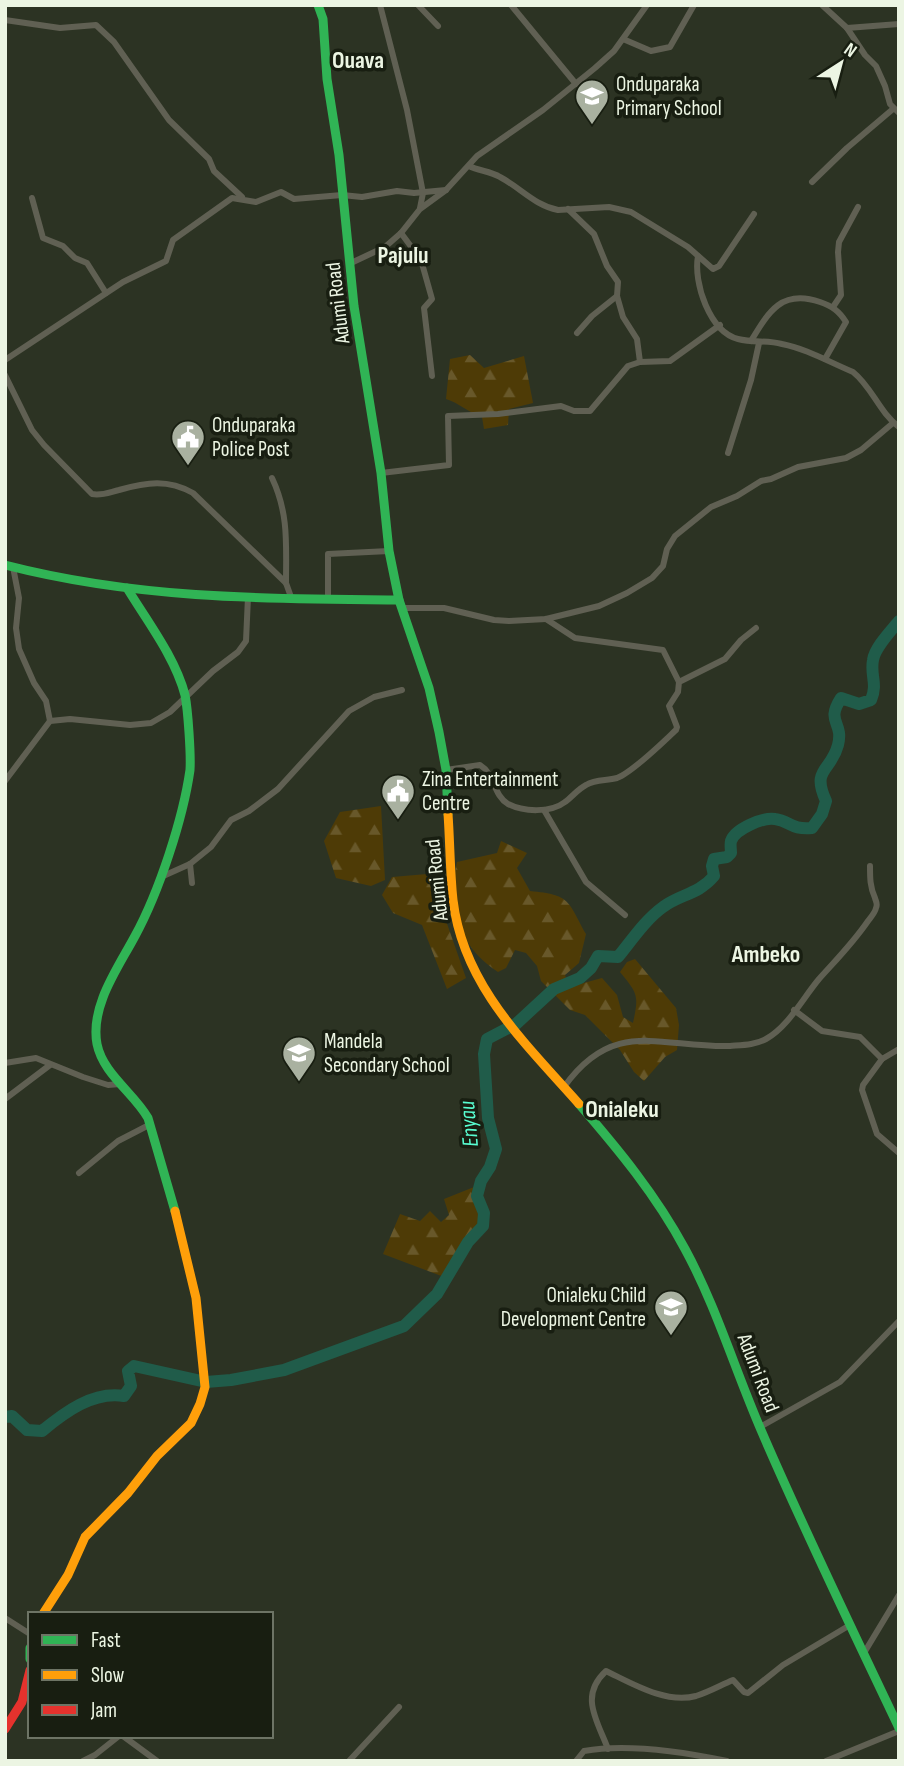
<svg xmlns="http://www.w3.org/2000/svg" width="904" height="1766" font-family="'Sofia Sans Condensed',sans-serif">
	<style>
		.forest { fill: url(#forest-firs) }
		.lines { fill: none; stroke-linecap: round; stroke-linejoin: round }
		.river { stroke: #205c4a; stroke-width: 12 }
		.street { stroke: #606053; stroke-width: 6 }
		.fast { stroke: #30b455; stroke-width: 9 }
		.slow { stroke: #ff9f0a; stroke-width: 9 }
		.jam { stroke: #e5322d; stroke-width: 9 }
		.labels { text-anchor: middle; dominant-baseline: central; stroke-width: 7; stroke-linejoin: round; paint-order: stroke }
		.poi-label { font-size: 21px; fill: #ecf5e3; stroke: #181e11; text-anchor: start }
		.street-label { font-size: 21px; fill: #ecf5e3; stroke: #181e11 }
		.water-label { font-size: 23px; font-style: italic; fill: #58fdd1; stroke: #181e11 }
		.quarter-label { font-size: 24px; font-weight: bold; fill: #ecf5e3; stroke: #181e11 }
	</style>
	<defs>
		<pattern id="forest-firs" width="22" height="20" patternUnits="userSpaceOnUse" patternTransform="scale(1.75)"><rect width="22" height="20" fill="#4e3b06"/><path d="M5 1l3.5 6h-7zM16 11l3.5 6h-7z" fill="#68582a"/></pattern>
	</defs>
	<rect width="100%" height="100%" fill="#2c3323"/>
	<g class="forest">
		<path d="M470 355 484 368 524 356 533 403 509 409 508 425 484 429 482 417C468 412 459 403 446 399L450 359Z"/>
		<polygon points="381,806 385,880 371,886 336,878 324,841 340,812"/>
		<path d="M501 841 527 853 517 868 530 891C571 895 567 900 586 934L579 963 565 975 569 987 602 978 617 995 623 1017 633 1023C639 995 638 994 620 972L627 962 635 959 676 1008 679 1025 677 1050 665 1057 644 1081 634 1072 620 1050 585 1015 570 1010 541 981 537 966 526 953 515 950 506 968 498 972C466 950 460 933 457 896 456 884 454 873 457 862L497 853Z"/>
		<polygon points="439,873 444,915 466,978 447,989 422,925 393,913 382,895 392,877"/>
		<polygon points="474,1187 480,1213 477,1226 464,1240 444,1277 383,1254 400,1214 420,1221 430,1211 441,1222 449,1215 444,1199"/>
	</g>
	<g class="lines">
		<path class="river" d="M5 1417 12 1416 27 1430 42 1431C65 1412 93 1391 124 1396L131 1386 128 1371 134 1366 206 1382 231 1380 284 1370 404 1326 437 1294 468 1242 483 1226 484 1213 477 1196 481 1181 490 1167 496 1149 488 1118 484 1054 487 1039 516 1024 554 989 580 978 591 968 598 956 618 957C632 940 645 920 663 907 680 894 698 895 714 876L712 866 714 859 727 857 731 853C731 849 730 845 731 841 735 829 763 817 775 819 790 821 791 830 812 828L822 814 826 801C811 768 831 772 838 745 844 721 825 723 841 698L859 704 871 700C878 683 870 676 873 660 875 647 891 631 899 621"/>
		<g class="street">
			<polyline points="380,5 407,110 423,193 420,208"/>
			<polyline points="418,5 438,26"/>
			<polyline points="511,5 576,84"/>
			<polyline points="822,5 847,28 865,55 876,66 885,86 890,104 899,113"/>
			<polyline points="5,20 60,28 96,25 114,42 169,120 209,159 214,171 242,197"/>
			<polyline points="847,28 899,24"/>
			<polyline points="623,39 651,51 670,47 694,5"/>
			<path d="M469 166C479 171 490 171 500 177 521 188 534 205 558 210L609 207 631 212 688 247 713 269 719 266 754 214"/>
			<polyline points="812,182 847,148 893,109"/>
			<polyline points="32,198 43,238 63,246 75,258 87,263 106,293"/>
			<polyline points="568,209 594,234 607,266 618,282 617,296 623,317 637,339 640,362"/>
			<polyline points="401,233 421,260 432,299 424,308 432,376"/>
			<path d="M698 256C693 283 710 332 738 339 753 343 767 340 782 344 807 349 829 362 853 372 872 387 879 412 899 427"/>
			<polyline points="351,263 385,247 401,233 420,209 446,190 477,156 543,110 595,68 614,51 647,5"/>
			<polyline points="833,307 841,295 838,252 839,242 858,207"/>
			<polyline points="577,333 592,316 617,296"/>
			<path d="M751 341C769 311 782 289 820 302 832 306 839 311 846 322L825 359"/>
			<polyline points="5,360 123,282 166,261 173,240 232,198 256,202 281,192 294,199 342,195 362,197 397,191 414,193 446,190"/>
			<path d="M5 375 32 430 44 445 92 494C102 496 110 492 119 490 147 482 168 479 193 493L286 583 291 597"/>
			<polyline points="728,453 751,380 759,343"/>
			<polyline points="381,473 449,465 448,416 498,414 561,406 574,411 590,411 628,366 640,362 670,361 720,325"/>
			<path d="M272 478C289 514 286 545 286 583"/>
			<polyline points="13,567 19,598 16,628 19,649 34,683 46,701 50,721"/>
			<polyline points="328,599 328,554 389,551"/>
			<polyline points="402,608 444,608 494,620 509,621 546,619 599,606 627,593 652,578 663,566 667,549 675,536 711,507 737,496 761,481 771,479 798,467 846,458 861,450 893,423"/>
			<polyline points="546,619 575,638 663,650 679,682"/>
			<path d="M446 770 480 765C495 774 493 795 508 804 523 812 551 813 565 802 572 797 578 789 586 785 596 779 606 781 617 778 633 772 663 742 676 730L677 727 669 706 678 692 679 682 725 659 741 640 756 628"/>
			<polyline points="5,781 50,721 70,719 130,725 151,723 170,712 213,671 238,652 246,641 248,597"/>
			<polyline points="544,810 586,882 625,915"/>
			<polyline points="190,864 192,883"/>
			<polyline points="161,877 190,864 211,847 231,820 249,811 278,789 349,711 374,697 402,690"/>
			<polyline points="794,1010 822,1031 860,1037 882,1059 899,1049"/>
			<polyline points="882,1059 863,1085 862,1090 877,1134 899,1153"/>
			<polyline points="5,1063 36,1058 83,1077 108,1085 120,1084"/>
			<path d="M564 1087C614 1017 661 1048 730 1046 742 1045 755 1045 766 1039 788 1027 803 998 819 979 836 960 853 943 868 921 870 918 875 913 876 908 878 904 876 902 875 898 870 887 870 878 870 866"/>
			<polyline points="5,1099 50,1065"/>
			<polyline points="79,1173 118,1141 149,1125"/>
			<polyline points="760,1427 840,1382 899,1321"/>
			<polyline points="5,1618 30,1634"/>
			<polyline points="864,1653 899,1595"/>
			<polyline points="123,1736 157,1761"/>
			<path d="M608 1749C597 1720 579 1696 606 1671 633 1684 666 1704 696 1696 709 1692 721 1685 733 1680L744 1692 748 1693 783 1665 850 1625"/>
			<polyline points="83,1761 95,1755 119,1736"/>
			<polyline points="349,1761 399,1707"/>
			<path d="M576 1761 584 1751C627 1743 684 1752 727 1761"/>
			<polyline points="826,1761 899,1731"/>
		</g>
		<g class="fast">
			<polyline points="318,5 323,19 327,79 339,155 354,306 381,473 389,551 399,600 429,688 439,732 446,770 448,814"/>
			<path d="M5 565C137 599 264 599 399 600"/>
			<path d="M127 588C147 621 175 657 185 695 188 710 191 755 190 770 183 819 159 892 135 936 118 968 90 1006 97 1044 103 1074 134 1093 148 1118L175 1211"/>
			<path d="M579 1104C618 1149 656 1195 685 1249 716 1306 735 1370 761 1430 804 1530 852 1629 899 1728"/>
			<polyline points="30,1648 30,1659"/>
		</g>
		<g class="slow">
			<path d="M448 814C450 842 450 872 453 900 463 985 525 1043 579 1104"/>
			<polyline points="43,1614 68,1575 85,1537 128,1493 157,1456 191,1423 200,1404 205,1387 196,1298 175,1211"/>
		</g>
		<polyline class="jam" points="5,1729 22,1702 30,1670"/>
	</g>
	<defs>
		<g id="school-pin" transform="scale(1.75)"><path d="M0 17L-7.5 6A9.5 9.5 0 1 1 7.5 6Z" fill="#a9b1a0" stroke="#181e11"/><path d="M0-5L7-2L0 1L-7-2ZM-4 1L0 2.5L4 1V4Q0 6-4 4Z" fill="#fff"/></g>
		<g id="civic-pin" transform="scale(1.75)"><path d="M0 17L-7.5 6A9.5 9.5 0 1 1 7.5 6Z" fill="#a9b1a0" stroke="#181e11"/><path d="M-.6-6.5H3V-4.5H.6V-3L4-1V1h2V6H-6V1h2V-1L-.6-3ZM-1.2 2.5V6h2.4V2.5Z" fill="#fff"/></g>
	</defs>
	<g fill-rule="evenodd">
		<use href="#school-pin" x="592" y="96"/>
		<use href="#civic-pin" x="188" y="437"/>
		<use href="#civic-pin" x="398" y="791"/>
		<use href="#school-pin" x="299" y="1053"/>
		<use href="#school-pin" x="671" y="1307"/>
	</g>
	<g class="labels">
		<g class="poi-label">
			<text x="616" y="84">Onduparaka<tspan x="616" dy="24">Primary School</tspan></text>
			<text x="212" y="425">Onduparaka<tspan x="212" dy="24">Police Post</tspan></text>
			<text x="422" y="779">Zina Entertainment<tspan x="422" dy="24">Centre</tspan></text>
			<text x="324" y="1041">Mandela<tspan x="324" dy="24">Secondary School</tspan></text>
			<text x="646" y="1295" text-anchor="end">Onialeku Child<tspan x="646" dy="24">Development Centre</tspan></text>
		</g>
		<g class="street-label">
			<text transform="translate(338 303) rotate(-97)">Adumi Road</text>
			<text transform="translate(437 880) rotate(-96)">Adumi Road</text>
			<text transform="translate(758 1373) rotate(69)">Adumi Road</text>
		</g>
		<g class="water-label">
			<text transform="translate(469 1124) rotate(-95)">Enyau</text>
		</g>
		<g class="quarter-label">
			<text x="358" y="60">Ouava</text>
			<text x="403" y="255">Pajulu</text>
			<text x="766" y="954">Ambeko</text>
			<text x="622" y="1109">Onialeku</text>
		</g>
	</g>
	<rect width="904" height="1766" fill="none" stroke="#ecf5e3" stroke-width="14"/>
	<rect x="28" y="1612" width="245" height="126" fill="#181e11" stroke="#6d7465" stroke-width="2"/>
	<rect x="42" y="1635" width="35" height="10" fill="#30b455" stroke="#6d7465" stroke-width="2"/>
	<text x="91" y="1647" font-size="21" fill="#ecf5e3">Fast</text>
	<rect x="42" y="1670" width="35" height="10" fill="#ff9f0a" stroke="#6d7465" stroke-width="2"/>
	<text x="91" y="1682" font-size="21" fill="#ecf5e3">Slow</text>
	<rect x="42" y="1705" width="35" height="10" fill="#e5322d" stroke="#6d7465" stroke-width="2"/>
	<text x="91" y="1717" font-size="21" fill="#ecf5e3">Jam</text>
	<g transform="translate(841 63) rotate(36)" stroke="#181e11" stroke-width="5" paint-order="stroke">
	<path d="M0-5L12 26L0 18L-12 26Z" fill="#ecf5e3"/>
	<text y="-10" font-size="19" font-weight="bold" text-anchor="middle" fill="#ecf5e3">N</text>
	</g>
</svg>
